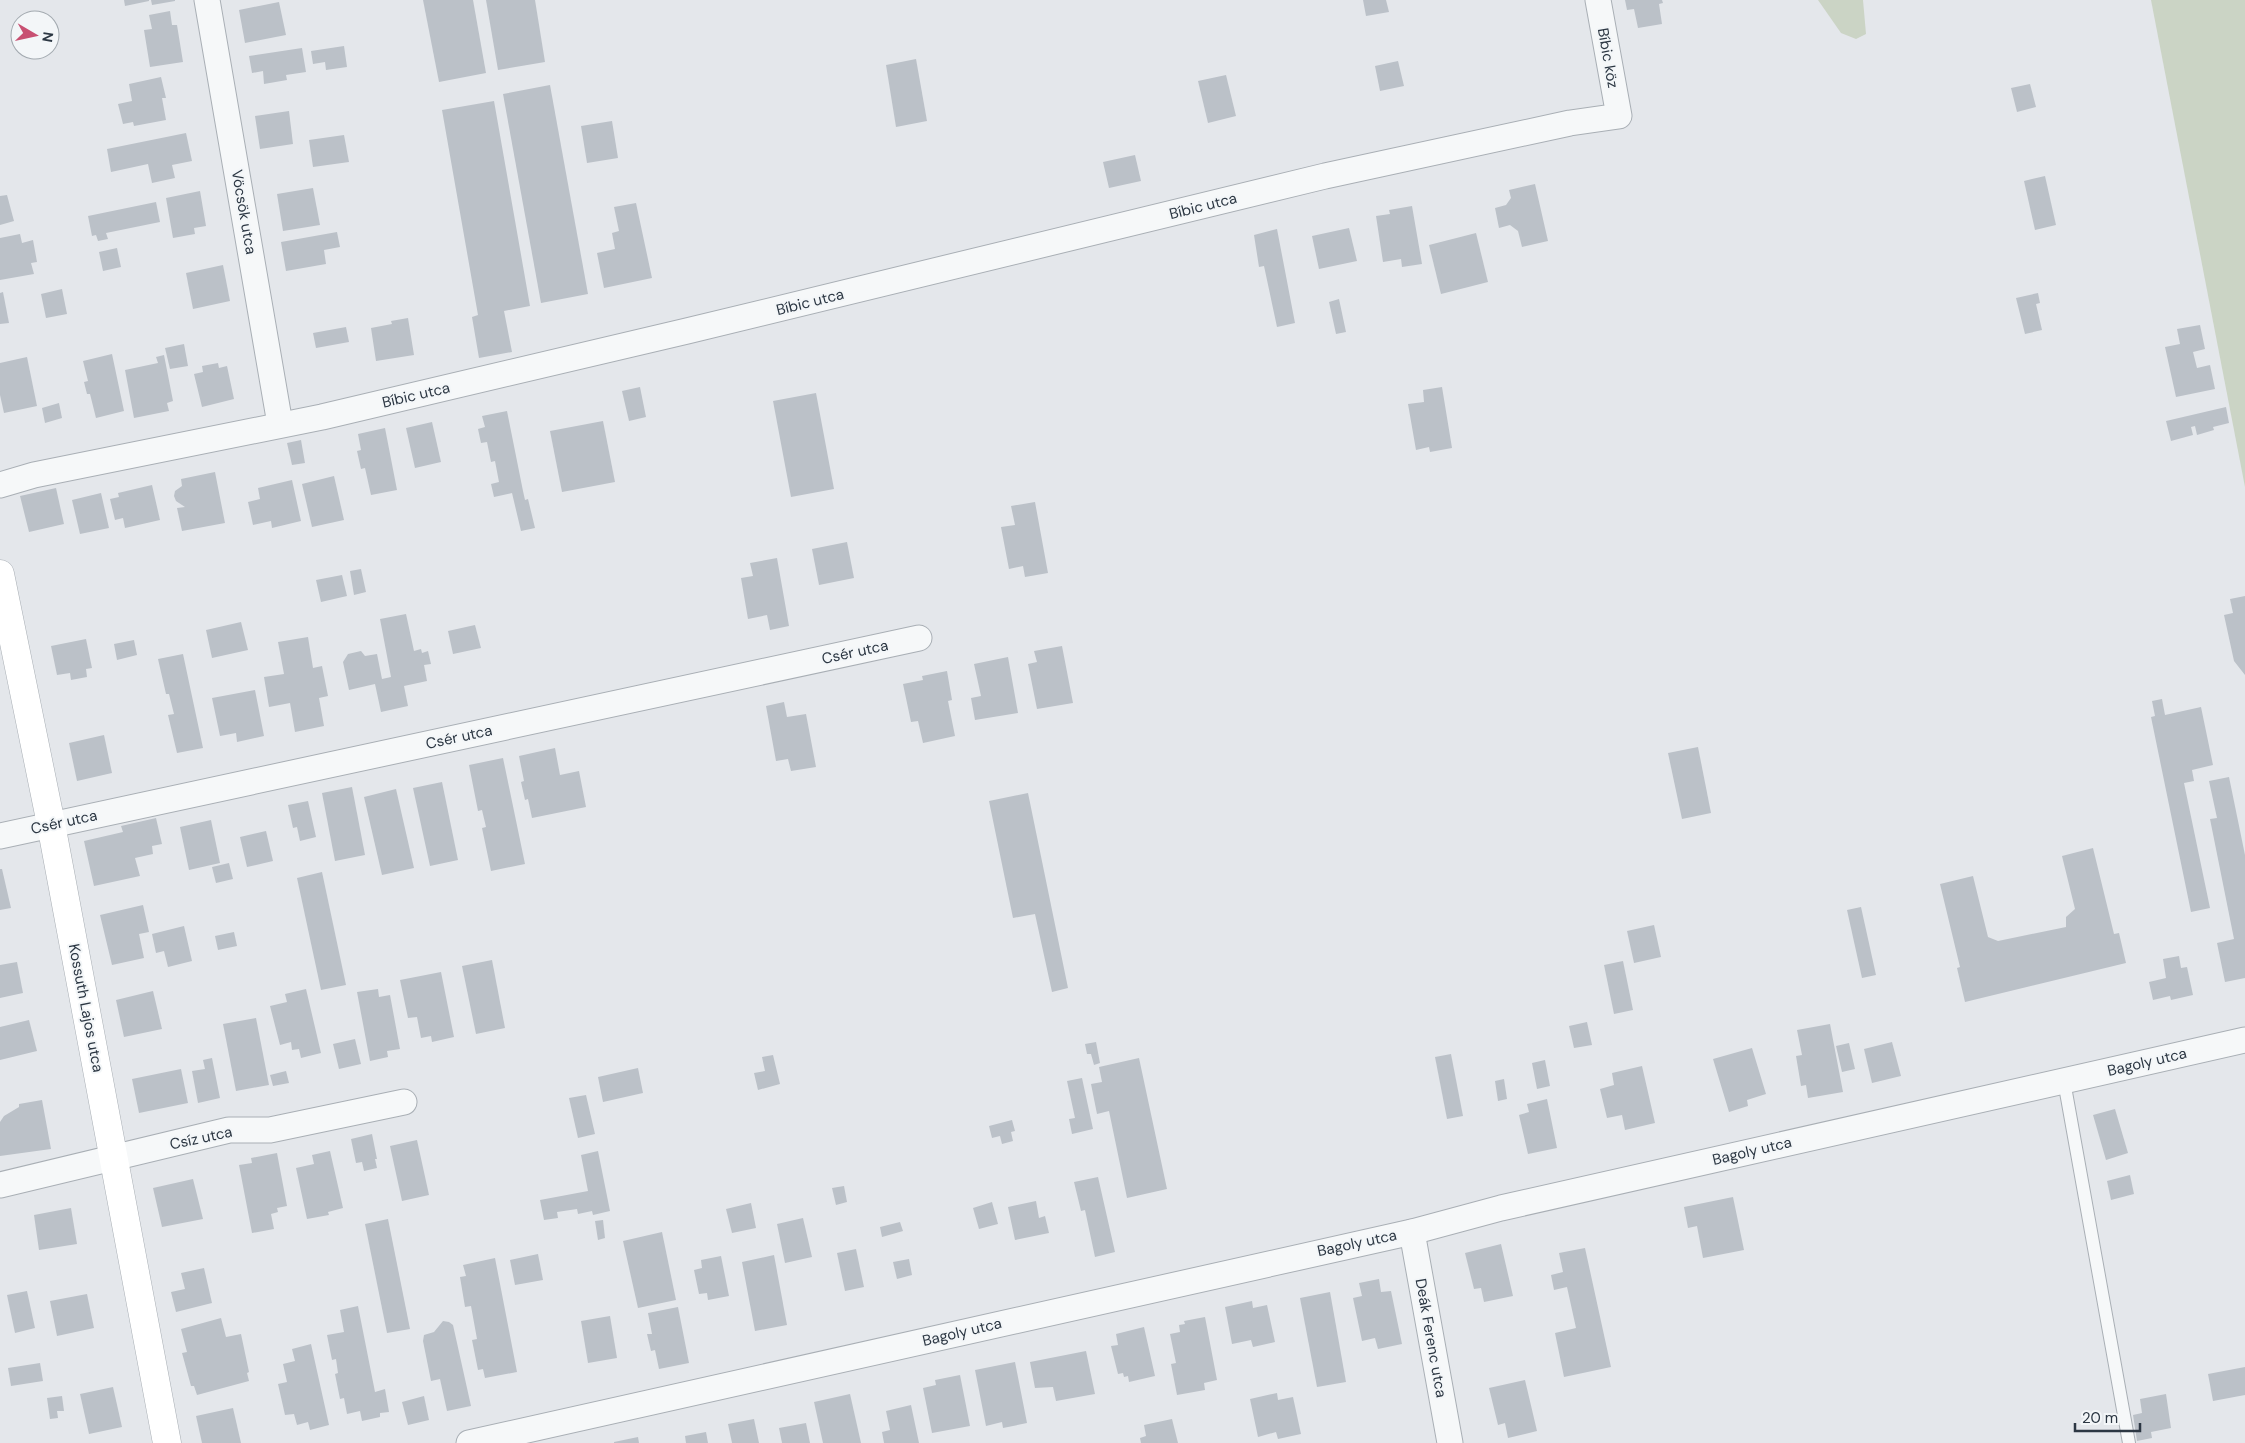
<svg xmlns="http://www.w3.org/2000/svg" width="2245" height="1443" font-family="'DM Sans',sans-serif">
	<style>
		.green { fill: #cbd4c5 }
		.building { fill: #bbc1c8 }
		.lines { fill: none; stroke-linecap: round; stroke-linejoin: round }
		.lane-casing { stroke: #a9afb5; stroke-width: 14 }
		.street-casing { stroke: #a9afb5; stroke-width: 27 }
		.secondary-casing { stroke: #a9afb5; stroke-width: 29 }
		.lane { stroke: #f6f8f9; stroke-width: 12 }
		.street { stroke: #f6f8f9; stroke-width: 25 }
		.secondary { stroke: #fff; stroke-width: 28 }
		.labels { text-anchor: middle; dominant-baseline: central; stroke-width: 4; stroke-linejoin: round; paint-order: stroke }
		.street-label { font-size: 15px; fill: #2c3743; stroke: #f3f6f8 }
	</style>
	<rect width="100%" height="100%" fill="#e4e7eb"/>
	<g class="green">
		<polygon points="1818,0 1863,0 1866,34 1856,39 1841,33"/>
		<polygon points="2151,0 2245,0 2245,487"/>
	</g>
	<g class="building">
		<polygon points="124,0 149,0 149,1 125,6"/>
		<polygon points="151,0 175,0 175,1 152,5"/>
		<polygon points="423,0 473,0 486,73 439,82"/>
		<polygon points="486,0 535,0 545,62 498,70"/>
		<polygon points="1363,0 1386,0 1389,12 1366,16"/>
		<polygon points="1625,0 1662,0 1663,3 1659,4 1662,24 1638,28 1634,9 1627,10"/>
		<polygon points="279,2 286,35 245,43 239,10"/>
		<polygon points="170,11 172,25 177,25 183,62 150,67 144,30 152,29 149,15"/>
		<polygon points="344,46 347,67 326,70 325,62 313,64 311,51"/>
		<polygon points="302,48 306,72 286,75 287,80 264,84 263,71 252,73 249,56"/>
		<polygon points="916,59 927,121 896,127 886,65"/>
		<polygon points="1398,61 1404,86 1380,91 1375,66"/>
		<polygon points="1226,75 1236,116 1208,123 1198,81"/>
		<polygon points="161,77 166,98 162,98 166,120 134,126 133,122 123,124 118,104 132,101 129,84"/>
		<polygon points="2030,84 2036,107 2017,112 2011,88"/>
		<polygon points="550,85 588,294 541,303 503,94"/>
		<polygon points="494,101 530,306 504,311 512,352 479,358 472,317 478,315 442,110"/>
		<polygon points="289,111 293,144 260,149 255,116"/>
		<polygon points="612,121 618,158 587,163 581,126"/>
		<polygon points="186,133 192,161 172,165 175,178 152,183 148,164 111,172 107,149"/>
		<polygon points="344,135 349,162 313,167 309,140"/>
		<polygon points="1135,155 1141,181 1109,188 1103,162"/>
		<polygon points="2045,176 2056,225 2035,230 2024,181"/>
		<polygon points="1535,184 1548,241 1522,247 1518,231 1510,225 1499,228 1495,208 1506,205 1511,198 1509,190"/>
		<polygon points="313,188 320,225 283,231 277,194"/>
		<polygon points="200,191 206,226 194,228 195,234 173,238 166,198"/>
		<polygon points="7,195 14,221 0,225 0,196"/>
		<polygon points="156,202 160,222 106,233 108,239 98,241 96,235 92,236 88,216"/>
		<polygon points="636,203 652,278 604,288 597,253 615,249 612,233 619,231 614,207"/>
		<polygon points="1412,206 1422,264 1402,267 1401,259 1383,262 1376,216 1390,214 1389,210"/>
		<polygon points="1349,228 1357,261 1319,269 1312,236"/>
		<polygon points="1277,229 1295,323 1277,327 1264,266 1259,267 1254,235"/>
		<polygon points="337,232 340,247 324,250 326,264 286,271 281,242"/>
		<polygon points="1476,233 1488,282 1441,294 1429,245"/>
		<polygon points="20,234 22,243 33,240 37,262 31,263 34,274 0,280 0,238"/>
		<polygon points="117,248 121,267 103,271 99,252"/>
		<polygon points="223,265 230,301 193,309 186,273"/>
		<polygon points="62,289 67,314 46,318 41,294"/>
		<polygon points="3,292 9,323 0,324 0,293"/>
		<polygon points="2038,293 2040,303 2036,304 2042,330 2025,334 2016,298"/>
		<polygon points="1339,299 1346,332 1336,334 1329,302"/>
		<polygon points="408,318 414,355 376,361 371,328 392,324 391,321"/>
		<polygon points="2200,325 2205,349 2193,352 2197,368 2210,365 2215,389 2176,397 2165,347 2180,344 2177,329"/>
		<polygon points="346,327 349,342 316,348 313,333"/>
		<polygon points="184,344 188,366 170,369 165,348"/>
		<polygon points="112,354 124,411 96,418 90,394 87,394 84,382 88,381 83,361"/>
		<polygon points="164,355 173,401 167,403 169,411 134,418 125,370 158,363 156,357"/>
		<polygon points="27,357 37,406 4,413 0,395 0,363"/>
		<polygon points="218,363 219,368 227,366 234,399 202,407 194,374 203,372 202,366"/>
		<polygon points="640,387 646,417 629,421 622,391"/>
		<polygon points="1442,387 1452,448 1430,452 1429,447 1416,450 1408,404 1424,402 1423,390"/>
		<polygon points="816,393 834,489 791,497 773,401"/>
		<polygon points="59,403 62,418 45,423 42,408"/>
		<polygon points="2226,407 2229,423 2213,427 2214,430 2197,435 2195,426 2191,427 2193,435 2171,441 2166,421"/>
		<polygon points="507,411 523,491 525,500 528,499 535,528 521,531 512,493 494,497 491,484 499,482 495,461 491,462 487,442 481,443 478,429 485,427 482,416"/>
		<polygon points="603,421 615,482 562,492 550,431"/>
		<polygon points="432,422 441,462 415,468 406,428"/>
		<polygon points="385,428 397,490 371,495 365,468 361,469 357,451 361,450 358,434"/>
		<polygon points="301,440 305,463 292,465 287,443"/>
		<polygon points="215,472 225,523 182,531 177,508 185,507 176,501 174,496 175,491 182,486 181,479"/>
		<polygon points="334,476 344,520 312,527 302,484"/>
		<polygon points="292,480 301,521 272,528 271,521 253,525 248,502 260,499 258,488"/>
		<polygon points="152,485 160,520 125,528 123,518 115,520 110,499 119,497 118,493"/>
		<polygon points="56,488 64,524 29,532 20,496"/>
		<polygon points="101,493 109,528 80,534 72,500"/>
		<polygon points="1035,502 1048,573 1025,577 1023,566 1009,569 1001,527 1015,525 1011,506"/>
		<polygon points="847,542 854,578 819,585 812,549"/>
		<polygon points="777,558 789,626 770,630 767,615 748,619 741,578 753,576 750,563"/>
		<polygon points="361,569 366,592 354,595 350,571"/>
		<polygon points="342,575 347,596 321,602 316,580"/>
		<polygon points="2245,596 2245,675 2234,661 2224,615 2233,613 2230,599"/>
		<polygon points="406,614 414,651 421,649 422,653 428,651 431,664 424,665 427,681 404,686 408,706 381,712 375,684 349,690 343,662 348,654 361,651 365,656 377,654 382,679 391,677 380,619"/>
		<polygon points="241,622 248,650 212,658 206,630"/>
		<polygon points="475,625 481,648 453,654 448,631"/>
		<polygon points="308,637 313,668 322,666 328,696 319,698 324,726 295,732 290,703 269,707 264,677 284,674 278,642"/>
		<polygon points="86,639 92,668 86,669 87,677 71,680 70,673 57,675 51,646"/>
		<polygon points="134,640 137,655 117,660 114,644"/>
		<polygon points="1062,646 1073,703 1037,709 1028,664 1037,662 1034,651"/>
		<polygon points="183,654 203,748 177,753 168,715 174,714 169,694 166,694 158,659"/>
		<polygon points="1008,657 1018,713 975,720 971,698 981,696 974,664"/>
		<polygon points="947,671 952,700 948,701 955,736 923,743 918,721 911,722 903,684 923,680 922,676"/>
		<polygon points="255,690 264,736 237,742 236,733 220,736 212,698"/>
		<polygon points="2162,699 2165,715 2201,707 2213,765 2192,770 2194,781 2184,783 2210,908 2191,912 2151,717 2155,716 2152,701"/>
		<polygon points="784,702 787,717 806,714 816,767 791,771 788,759 776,761 766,706"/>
		<polygon points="104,735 112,773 77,781 69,743"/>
		<polygon points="1698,747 1711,813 1682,819 1668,753"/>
		<polygon points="555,748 560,775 579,771 586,807 532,818 528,799 525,800 521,782 524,781 519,756"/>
		<polygon points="503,758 525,864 491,871 482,828 486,827 482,810 478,811 469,765"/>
		<polygon points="2229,777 2245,855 2245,978 2225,982 2217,943 2234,939 2210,819 2217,818 2209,781"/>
		<polygon points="442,782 458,860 430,866 413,788"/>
		<polygon points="352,787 365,855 335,861 322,793"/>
		<polygon points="396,789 414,868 382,875 364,797"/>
		<polygon points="1028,793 1068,988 1052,992 1035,914 1013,918 989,801"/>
		<polygon points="308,801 316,837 300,841 297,827 293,828 288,805"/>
		<polygon points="156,818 162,844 152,846 153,854 135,858 140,876 94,886 84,841 123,832 121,826"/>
		<polygon points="211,820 220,863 189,870 180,827"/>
		<polygon points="266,831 273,861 247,867 240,837"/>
		<polygon points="2093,848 2114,934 2119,933 2126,963 1965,1002 1957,968 1960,967 1940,884 1973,876 1988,937 1998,941 2066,927 2066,917 2075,909 2062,856"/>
		<polygon points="229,863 233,879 216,883 212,867"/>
		<polygon points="0,869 2,869 11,908 0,910"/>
		<polygon points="322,872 346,985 321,990 297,878"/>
		<polygon points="143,905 149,932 139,934 144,958 112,965 100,915"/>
		<polygon points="1861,907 1876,975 1862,978 1847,910"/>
		<polygon points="1654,925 1661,957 1634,963 1627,931"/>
		<polygon points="184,926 192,961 168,967 164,951 156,953 152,934"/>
		<polygon points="234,932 237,946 218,950 215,936"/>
		<polygon points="2179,956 2181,968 2187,967 2193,995 2171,1000 2170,996 2153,1000 2149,982 2166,978 2163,959"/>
		<polygon points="492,960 505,1028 476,1034 462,966"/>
		<polygon points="1623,961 1633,1010 1614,1014 1604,965"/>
		<polygon points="17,962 23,993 0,998 0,965"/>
		<polygon points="441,972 454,1037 432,1042 431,1036 421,1038 417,1017 408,1018 400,980"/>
		<polygon points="306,989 321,1053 301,1058 299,1049 292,1050 291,1042 280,1045 270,1006 287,1002 285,994"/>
		<polygon points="378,989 379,997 390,995 400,1049 387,1051 388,1057 370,1061 357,992"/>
		<polygon points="153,991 162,1029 124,1037 116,1000"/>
		<polygon points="256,1018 269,1085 236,1091 223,1024"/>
		<polygon points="29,1020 37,1051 0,1060 0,1027"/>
		<polygon points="1587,1022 1592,1045 1574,1048 1569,1026"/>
		<polygon points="1830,1024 1843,1092 1808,1098 1806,1085 1801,1086 1796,1056 1802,1055 1797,1030"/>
		<polygon points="355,1039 361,1064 339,1069 333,1044"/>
		<polygon points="1096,1042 1100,1063 1094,1065 1091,1054 1087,1054 1085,1044"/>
		<polygon points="1892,1042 1901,1076 1872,1083 1864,1049"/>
		<polygon points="1849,1043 1855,1069 1842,1072 1836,1046"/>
		<polygon points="1752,1048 1766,1094 1747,1100 1748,1106 1729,1112 1713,1059"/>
		<polygon points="1451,1054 1463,1116 1447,1119 1435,1057"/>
		<polygon points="773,1055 780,1084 758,1090 754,1073 765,1071 762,1057"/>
		<polygon points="212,1058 220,1098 198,1103 192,1071 205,1069 203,1060"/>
		<polygon points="1139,1058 1167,1189 1127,1198 1109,1111 1097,1114 1091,1084 1102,1082 1099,1067"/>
		<polygon points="1545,1060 1550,1086 1537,1089 1532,1063"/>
		<polygon points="1642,1066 1655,1123 1625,1130 1622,1115 1607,1118 1600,1089 1614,1085 1612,1073"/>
		<polygon points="638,1068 643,1093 603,1102 598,1077"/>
		<polygon points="181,1069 188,1103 139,1113 132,1079"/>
		<polygon points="286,1071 289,1083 273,1086 270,1075"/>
		<polygon points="1082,1078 1093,1129 1072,1134 1069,1119 1075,1118 1067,1081"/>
		<polygon points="1504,1079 1507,1099 1498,1101 1495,1081"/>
		<polygon points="586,1095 595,1134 578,1138 569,1098"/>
		<polygon points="1547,1099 1557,1148 1528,1154 1519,1115 1529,1112 1527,1104"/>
		<polygon points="42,1100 51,1149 0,1156 0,1122 4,1116 19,1107 19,1104"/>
		<polygon points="2115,1109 2128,1153 2106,1160 2093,1115"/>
		<polygon points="1012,1120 1015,1131 1011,1132 1013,1141 1002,1144 1000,1136 992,1138 989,1126"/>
		<polygon points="372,1134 377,1159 375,1159 377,1168 364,1171 362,1162 356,1163 351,1139"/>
		<polygon points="417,1140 429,1195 402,1201 390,1146"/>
		<polygon points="330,1151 343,1208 328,1212 329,1215 307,1219 296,1168 314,1164 312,1155"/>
		<polygon points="598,1151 610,1211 593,1215 592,1211 578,1214 577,1209 557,1212 558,1218 544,1220 540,1200 588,1191 581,1155"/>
		<polygon points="277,1153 287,1206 277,1208 278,1212 271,1214 274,1229 252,1233 239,1165 252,1163 251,1158"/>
		<polygon points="2130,1175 2134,1194 2111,1200 2107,1181"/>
		<polygon points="1098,1177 1115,1252 1095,1257 1085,1210 1081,1211 1074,1182"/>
		<polygon points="193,1179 203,1219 162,1227 153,1188"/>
		<polygon points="844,1186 847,1202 836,1205 832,1188"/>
		<polygon points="1733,1197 1744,1250 1703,1258 1697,1226 1688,1228 1684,1207"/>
		<polygon points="1036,1201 1039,1218 1045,1216 1049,1233 1015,1240 1008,1207"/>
		<polygon points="992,1202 998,1224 979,1229 973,1208"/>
		<polygon points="751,1203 756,1228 732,1233 726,1209"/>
		<polygon points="71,1208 77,1244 39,1250 34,1215"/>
		<polygon points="803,1218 812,1257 785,1263 777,1224"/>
		<polygon points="388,1219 410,1329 387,1333 365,1224"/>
		<polygon points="603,1220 605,1238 598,1240 595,1221"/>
		<polygon points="900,1222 903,1231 882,1237 880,1227"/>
		<polygon points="662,1232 676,1300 638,1308 623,1241"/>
		<polygon points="1501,1244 1513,1296 1484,1302 1481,1288 1474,1289 1465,1253"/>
		<polygon points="1585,1248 1611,1367 1564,1377 1555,1333 1576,1328 1567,1287 1554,1290 1551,1275 1563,1272 1559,1253"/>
		<polygon points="856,1249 864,1287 845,1291 837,1253"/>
		<polygon points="538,1254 543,1280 515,1285 510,1260"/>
		<polygon points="774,1255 787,1325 755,1331 742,1262"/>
		<polygon points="721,1256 729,1296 708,1300 707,1293 699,1294 694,1270 702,1268 701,1260"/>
		<polygon points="495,1258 517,1372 485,1378 483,1369 478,1370 472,1340 477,1339 471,1306 465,1307 460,1277 466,1276 463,1265"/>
		<polygon points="909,1259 912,1275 897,1279 893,1262"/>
		<polygon points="204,1268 212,1303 176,1312 171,1292 185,1289 181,1273"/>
		<polygon points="1379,1279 1381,1292 1391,1291 1402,1344 1378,1349 1375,1338 1362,1341 1353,1298 1362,1296 1359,1283"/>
		<polygon points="27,1291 35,1328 15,1333 7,1295"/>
		<polygon points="1330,1292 1346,1382 1317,1387 1300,1298"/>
		<polygon points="87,1294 94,1328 57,1336 50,1301"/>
		<polygon points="1252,1301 1253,1308 1267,1305 1275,1342 1253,1347 1251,1340 1232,1344 1225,1307"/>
		<polygon points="358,1306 375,1392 385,1389 389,1412 380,1413 380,1417 362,1421 360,1411 347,1414 344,1398 340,1399 335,1374 338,1373 336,1359 332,1360 327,1335 344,1332 340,1310"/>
		<polygon points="678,1307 689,1363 659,1369 655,1350 651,1351 647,1334 652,1334 648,1313"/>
		<polygon points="610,1316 617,1358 588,1363 581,1321"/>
		<polygon points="1205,1317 1217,1380 1204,1383 1205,1390 1177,1395 1171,1364 1176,1363 1170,1334 1180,1332 1179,1325 1185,1324 1184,1321"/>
		<polygon points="221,1318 226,1337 241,1334 249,1372 247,1373 249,1381 197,1395 194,1386 191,1386 182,1353 187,1352 181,1329"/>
		<polygon points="443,1321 449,1322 453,1325 471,1406 447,1411 440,1379 431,1381 423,1341 424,1335 434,1332"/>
		<polygon points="1144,1327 1155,1376 1129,1382 1128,1376 1124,1377 1123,1373 1118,1374 1111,1346 1118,1345 1116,1334"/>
		<polygon points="311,1344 329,1425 310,1430 308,1422 297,1425 294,1414 285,1415 278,1384 287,1382 283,1364 295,1361 292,1349"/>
		<polygon points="1086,1351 1095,1394 1056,1401 1053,1387 1035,1388 1030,1362"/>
		<polygon points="1015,1362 1027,1423 1003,1428 1002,1422 986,1426 975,1370"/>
		<polygon points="40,1363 43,1381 11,1386 8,1368"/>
		<polygon points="2245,1367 2245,1395 2213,1401 2208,1374"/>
		<polygon points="960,1375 970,1426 932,1433 923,1388 936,1385 935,1380"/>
		<polygon points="1525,1380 1537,1431 1508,1438 1505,1423 1498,1425 1489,1388"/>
		<polygon points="113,1387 122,1427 89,1434 80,1394"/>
		<polygon points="1277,1393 1278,1400 1293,1397 1301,1434 1278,1439 1276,1432 1258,1437 1250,1399"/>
		<polygon points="850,1394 861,1443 823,1443 814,1402"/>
		<polygon points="2166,1394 2171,1428 2151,1432 2152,1438 2137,1441 2133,1415 2142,1413 2140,1399"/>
		<polygon points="62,1396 64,1411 57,1411 58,1418 50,1419 47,1398"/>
		<polygon points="424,1396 429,1420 408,1425 402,1402"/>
		<polygon points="911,1405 919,1443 884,1443 882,1432 890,1430 886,1411"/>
		<polygon points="233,1408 241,1443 202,1443 196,1416"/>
		<polygon points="754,1419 759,1443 732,1443 728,1424"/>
		<polygon points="1172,1419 1178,1443 1141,1443 1140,1438 1146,1436 1144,1425"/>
		<polygon points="806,1423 810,1443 782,1443 779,1428"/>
		<polygon points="706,1432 708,1443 686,1443 685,1436"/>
		<polygon points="638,1437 639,1443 614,1443 614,1442"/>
	</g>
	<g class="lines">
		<g class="lane-casing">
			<polyline id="lane" points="2064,1081 2129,1443"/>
		</g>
		<g class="street-casing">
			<g id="street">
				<polyline points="207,0 280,424"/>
				<polyline points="0,485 34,475 322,417 687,331 1325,176 1570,123 1619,116 1598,0"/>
				<polyline points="0,836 919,638"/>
				<polyline points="0,1185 229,1130 270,1130 404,1102"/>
				<polyline points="1412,1232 1450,1443"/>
				<polyline points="469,1443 1412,1232 1501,1208 2245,1040"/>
			</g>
		</g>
		<g class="secondary-casing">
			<polyline id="secondary" points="0,574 51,824 167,1443"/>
		</g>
		<use href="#lane" class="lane"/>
		<use href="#street" class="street"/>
		<use href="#secondary" class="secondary"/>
	</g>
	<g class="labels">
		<g class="street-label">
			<text transform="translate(1608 58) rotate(80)">Bíbic köz</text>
			<text transform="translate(1203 206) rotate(-14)">Bíbic utca</text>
			<text transform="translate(244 212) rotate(80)">Vöcsök utca</text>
			<text transform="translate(810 302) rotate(-14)">Bíbic utca</text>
			<text transform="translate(416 395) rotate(-13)">Bíbic utca</text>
			<text transform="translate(855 652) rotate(-12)">Csér utca</text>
			<text transform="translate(459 737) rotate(-12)">Csér utca</text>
			<text transform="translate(64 822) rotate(-12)">Csér utca</text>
			<text transform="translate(86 1008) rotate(79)">Kossuth Lajos utca</text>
			<text transform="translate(2147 1062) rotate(-13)">Bagoly utca</text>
			<text transform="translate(201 1138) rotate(-12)">Csíz utca</text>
			<text transform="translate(1752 1151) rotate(-13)">Bagoly utca</text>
			<text transform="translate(1357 1243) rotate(-12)">Bagoly utca</text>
			<text transform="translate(962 1332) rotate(-13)">Bagoly utca</text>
			<text transform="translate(1431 1338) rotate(80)">Deák Ferenc utca</text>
		</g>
	</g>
	<g transform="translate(35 35) rotate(99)"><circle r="24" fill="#f3f6f8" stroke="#a3aab0"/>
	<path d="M0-4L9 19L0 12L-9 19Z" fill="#c85072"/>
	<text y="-8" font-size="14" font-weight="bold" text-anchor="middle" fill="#2c3743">N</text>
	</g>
	<path d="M2075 1423v8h65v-8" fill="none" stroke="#2c3743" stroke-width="2.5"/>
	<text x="2082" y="1423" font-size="15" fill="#2c3743" stroke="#f3f6f8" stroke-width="4" paint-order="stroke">20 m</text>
</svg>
